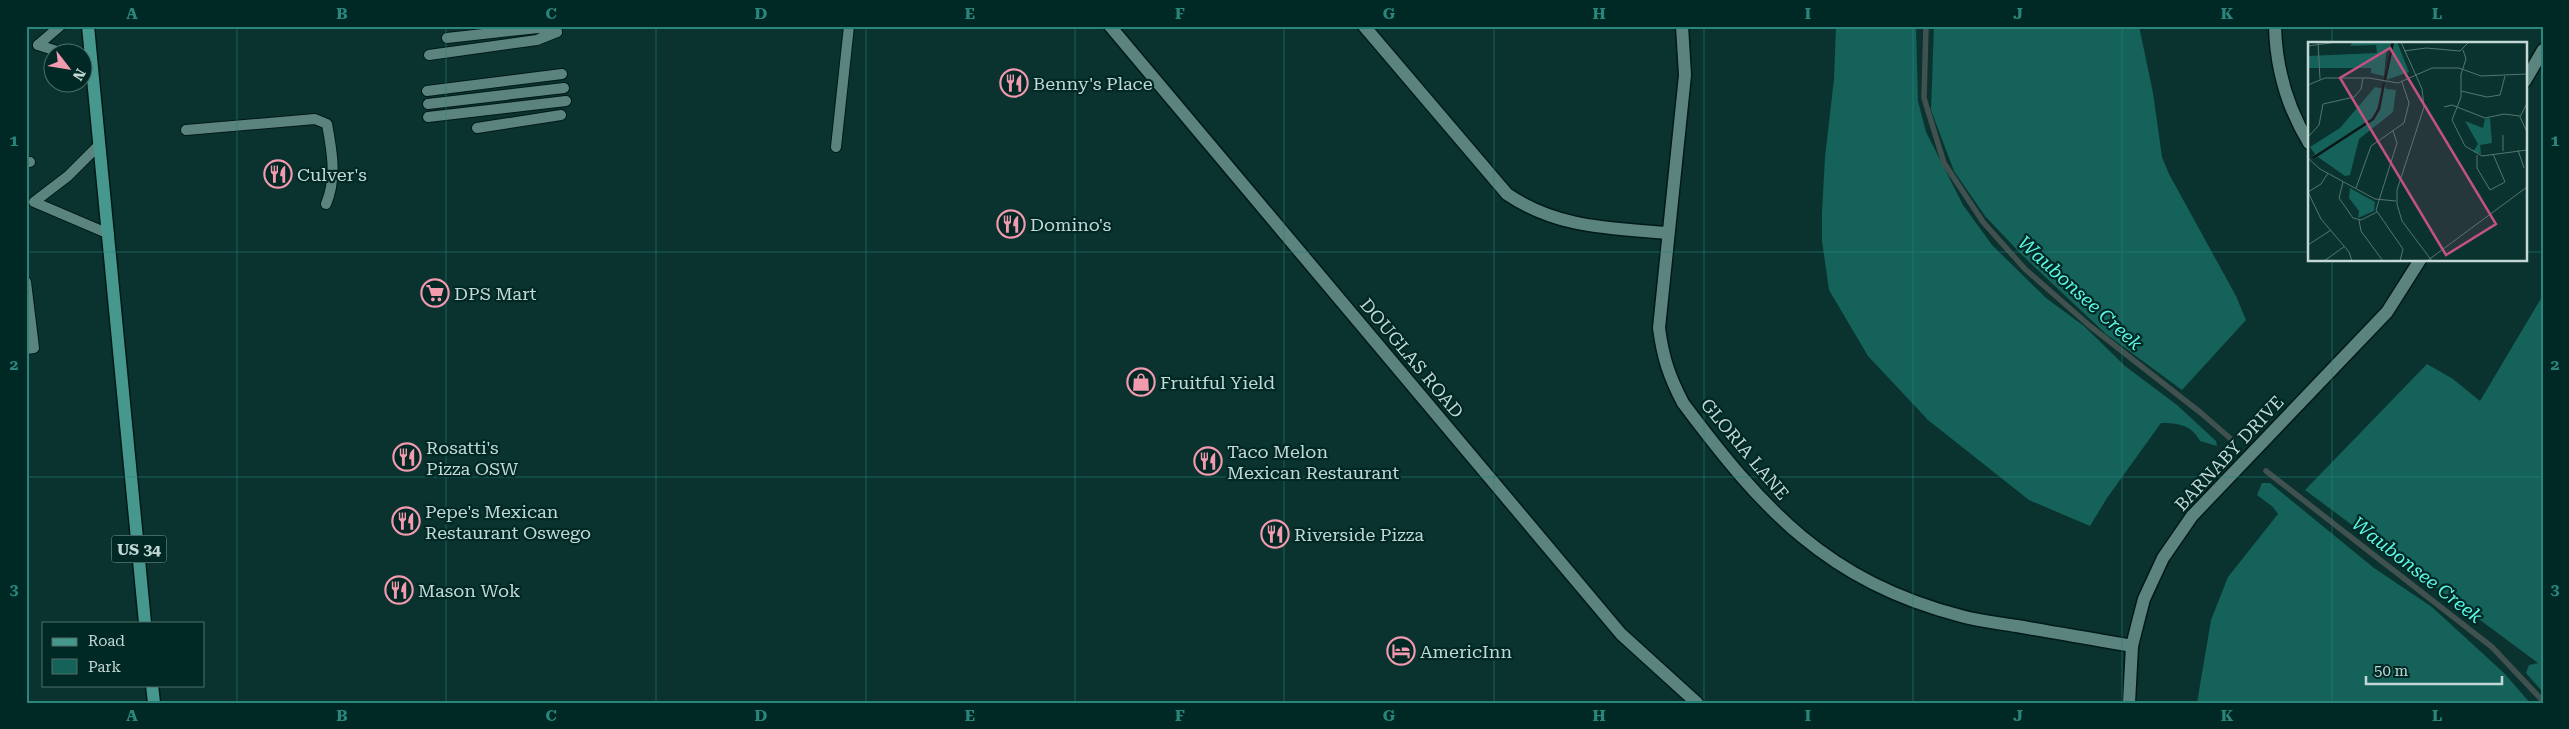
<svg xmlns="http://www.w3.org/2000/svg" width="2569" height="729" font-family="'Roboto Serif',serif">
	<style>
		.green { fill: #14625a }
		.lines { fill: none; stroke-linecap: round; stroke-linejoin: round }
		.stream { stroke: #41514f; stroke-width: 5.5 }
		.service-casing { stroke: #001a17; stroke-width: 12 }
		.minor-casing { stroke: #001a17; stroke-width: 15 }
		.tertiary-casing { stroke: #001a17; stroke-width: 15 }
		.primary-casing { stroke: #001a17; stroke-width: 15 }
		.service { stroke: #5c847f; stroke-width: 10 }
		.minor { stroke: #5c847f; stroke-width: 12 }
		.tertiary { stroke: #5c847f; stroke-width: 12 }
		.primary { stroke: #46978d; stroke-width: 12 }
		.grid { fill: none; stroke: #2a857d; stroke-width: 1; stroke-opacity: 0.55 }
		.labels { text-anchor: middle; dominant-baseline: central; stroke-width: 4.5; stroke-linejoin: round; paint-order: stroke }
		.shield { fill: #002925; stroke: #88a4a0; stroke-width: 1 }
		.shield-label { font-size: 16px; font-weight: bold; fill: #c3d8d5 }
		.poi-label { font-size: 18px; fill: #c3d8d5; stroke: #002925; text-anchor: start }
		.street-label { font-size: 18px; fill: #c3d8d5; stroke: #002925 }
		.water-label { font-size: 19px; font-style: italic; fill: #5bf7e6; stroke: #002925 }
		.inset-river { fill: none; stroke: #091716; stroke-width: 2.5 }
		.inset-road { fill: none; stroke: #547571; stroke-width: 1 }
		.view { fill: #c25280; fill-opacity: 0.15; stroke: #c25280; stroke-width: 2.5 }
		.inset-edge { fill: none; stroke: #c3d8d5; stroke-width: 2.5 }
		.neatline { fill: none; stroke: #2a857d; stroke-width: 2 }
		.grid-label { font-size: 16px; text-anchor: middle; font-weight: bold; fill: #2a857d }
	</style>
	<rect width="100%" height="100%" fill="#0a332f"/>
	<g class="green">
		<path d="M1836 26H1916L1918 101 1926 132 1963 205 1992 245 2046 298 2084 326 2125 366 2177 405 2216 441 2217 446 2200 441C2192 425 2178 423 2161 423L2107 498 2090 526 2029 500 1928 420 1868 356 1829 290 1822 241V213L1825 157 1834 79Z"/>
		<polygon points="1934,26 2139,26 2153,93 2162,157 2169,174 2236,296 2246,320 2182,390 2106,334 2022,255 1985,216 1954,171 1931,110"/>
		<polygon points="2543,295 2543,692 2526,673 2529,665 2538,663 2305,490 2427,364 2453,379 2480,401"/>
		<polygon points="2262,483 2270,483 2374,568 2432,607 2504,673 2530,703 2197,703 2211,620 2228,577 2278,514 2273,507 2257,495"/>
	</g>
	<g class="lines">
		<g class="stream">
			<polyline points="1926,26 1924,98 1944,163 1983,222 2025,269 2090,326 2201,413 2231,439"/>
			<polyline points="2266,471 2492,647 2543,701"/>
		</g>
		<g class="service-casing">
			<g id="service">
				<polyline points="447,38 538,28 557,32"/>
				<polyline points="38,45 60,26"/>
				<polyline points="38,45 60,52"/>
				<polyline points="429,55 537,40 557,32"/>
				<polyline points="427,91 562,74"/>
				<polyline points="428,104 564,88"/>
				<polyline points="428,117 566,101"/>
				<polyline points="477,128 561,115"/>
				<path d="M186 130 315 119 327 124C332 151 337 178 326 204"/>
				<polyline points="100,144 68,176 34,202 109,234"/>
				<polyline points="836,147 849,26"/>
				<polyline points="26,162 30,162"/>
				<polyline points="26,282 34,348 26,349"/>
			</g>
		</g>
		<g class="minor-casing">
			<g id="minor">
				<path d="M1364 26 1507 194C1557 228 1609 228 1667 233"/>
				<path d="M1682 26 1685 75 1659 328C1663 358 1669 376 1683 403 1763 510 1827 581 1961 616 1979 621 1998 623 2017 626 2055 633 2094 639 2132 646"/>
				<path d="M2275 26C2276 69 2287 107 2309 143"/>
				<polyline points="2525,81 2543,50"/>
				<polyline points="2129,703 2132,646 2138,622 2144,599 2163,558 2192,516 2387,312 2420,260"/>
			</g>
		</g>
		<g class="tertiary-casing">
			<polyline id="tertiary" points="1110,26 1621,634 1697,703"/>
		</g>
		<g class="primary-casing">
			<g id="primary">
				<polyline points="88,26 145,623"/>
				<polyline points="152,685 154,703"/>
			</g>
		</g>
		<use href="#service" class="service"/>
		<use href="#minor" class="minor"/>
		<use href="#tertiary" class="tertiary"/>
		<use href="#primary" class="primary"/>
	</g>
	<path class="grid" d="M237 26V703M446 26V703M656 26V703M866 26V703M1075 26V703M1284 26V703M1494 26V703M1704 26V703M1913 26V703M2122 26V703M2332 26V44M26 252H2309M2525 252H2543M2332 260V703M26 477H2543"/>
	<defs>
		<g id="restaurant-ring" transform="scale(1.4375)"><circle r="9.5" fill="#002925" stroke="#f29aae" stroke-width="1.5"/><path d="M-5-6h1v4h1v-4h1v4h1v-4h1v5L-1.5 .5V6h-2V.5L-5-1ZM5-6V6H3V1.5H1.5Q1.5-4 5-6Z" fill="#f29aae"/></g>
		<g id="supermarket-ring" transform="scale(1.4375)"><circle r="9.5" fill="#002925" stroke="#f29aae" stroke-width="1.5"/><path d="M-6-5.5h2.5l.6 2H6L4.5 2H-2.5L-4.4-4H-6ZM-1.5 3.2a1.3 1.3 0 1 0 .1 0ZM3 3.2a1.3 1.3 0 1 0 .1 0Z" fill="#f29aae"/></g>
		<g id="shop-ring" transform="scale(1.4375)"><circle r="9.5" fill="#002925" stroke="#f29aae" stroke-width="1.5"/><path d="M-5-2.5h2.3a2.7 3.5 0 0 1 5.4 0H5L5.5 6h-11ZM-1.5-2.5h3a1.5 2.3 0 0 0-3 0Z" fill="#f29aae"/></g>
		<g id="hotel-ring" transform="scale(1.4375)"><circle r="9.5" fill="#002925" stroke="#f29aae" stroke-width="1.5"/><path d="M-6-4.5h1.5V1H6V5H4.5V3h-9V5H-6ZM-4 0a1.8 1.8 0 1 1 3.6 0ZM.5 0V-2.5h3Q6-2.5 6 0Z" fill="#f29aae"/></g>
	</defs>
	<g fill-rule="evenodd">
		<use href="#restaurant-ring" x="1014" y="83"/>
		<use href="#restaurant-ring" x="278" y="174"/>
		<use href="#restaurant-ring" x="1011" y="224"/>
		<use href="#supermarket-ring" x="435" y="293"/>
		<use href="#shop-ring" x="1141" y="382"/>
		<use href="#restaurant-ring" x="407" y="457"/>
		<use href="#restaurant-ring" x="1208" y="461"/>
		<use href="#restaurant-ring" x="406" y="521"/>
		<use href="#restaurant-ring" x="1275" y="534"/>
		<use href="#restaurant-ring" x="399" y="590"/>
		<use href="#hotel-ring" x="1401" y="651"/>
	</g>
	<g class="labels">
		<rect class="shield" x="111.5" y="535.5" width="55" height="27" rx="4"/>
		<g class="shield-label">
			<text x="139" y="549">US 34</text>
		</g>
		<g class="poi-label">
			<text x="1033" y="83">Benny's Place</text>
			<text x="297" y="174">Culver's</text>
			<text x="1030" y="224">Domino's</text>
			<text x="454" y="293">DPS Mart</text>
			<text x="1160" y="382">Fruitful Yield</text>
			<text x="426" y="447">Rosatti's<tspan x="426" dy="21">Pizza OSW</tspan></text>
			<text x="1227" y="451">Taco Melon<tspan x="1227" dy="21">Mexican Restaurant</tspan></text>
			<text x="425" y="511">Pepe's Mexican<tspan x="425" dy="21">Restaurant Oswego</tspan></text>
			<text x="1294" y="534">Riverside Pizza</text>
			<text x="418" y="590">Mason Wok</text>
			<text x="1420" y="651">AmericInn</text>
		</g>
		<g class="street-label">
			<text transform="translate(1412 358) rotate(50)">DOUGLAS ROAD</text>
			<text transform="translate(1745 449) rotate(50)">GLORIA LANE</text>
			<text transform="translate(2229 453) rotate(-47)">BARNABY DRIVE</text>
		</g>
		<g class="water-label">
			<text transform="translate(2080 293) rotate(42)">Waubonsee Creek</text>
			<text transform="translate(2417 570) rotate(38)">Waubonsee Creek</text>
		</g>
	</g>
	<g transform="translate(2308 42)">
		<rect width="219" height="219" fill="#0a332f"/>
		<path d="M45 0H84L78 12 76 34 63 31V26H0V14L69 11 68 3 42 4ZM86 0H89L101 30 78 38ZM77 42 78 47 88 48 85 70 51 97 42 133 37 134 10 115 4 118 67 75ZM67 45 75 47 66 76 3 116 7 112 2 105 32 86ZM182 76 184 101 172 103 173 112 165 110 170 102 157 79 175 86 177 77ZM42 146 67 160 66 169 50 176 51 169 41 156Z" fill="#14625a"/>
		<path class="inset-river" d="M77 38 85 0M5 116 65 77 71 67 76 41"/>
		<path class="inset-road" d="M10 0 12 37M93 0 114 47 116 65 89 148V162L94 179 124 219M0 4 29 0M155 8 158 17 153 32V55L144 78 157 104 174 114 219 108M96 9 118 6 152 9 161 0M0 43 17 36H61L90 41 124 26H151L173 34 219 32M153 49 179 55 192 53 197 34M219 61 212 75 219 90M136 65 144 63 177 76 196 72 212 74M85 89 89 101 68 168 95 207 92 219M0 95 11 83 15 62 46 55 53 47 55 36M210 108 216 126M195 109V93M169 113V126L182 148 197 140 185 112M0 116 12 127 67 157 88 159M20 131 13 142 0 150 13 177 41 210 44 219M35 140 31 156 45 176 53 178 69 170M48 146 63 104 96 81 101 61 94 40M51 178 53 189 75 219M0 203 23 188M16 219 37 204M119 219 219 145"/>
		<path class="view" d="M82 6 188 182 138 213 32 36Z"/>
		<rect width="219" height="219" class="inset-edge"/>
	</g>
	<rect width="2569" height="729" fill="none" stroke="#002925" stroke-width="55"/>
	<rect x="42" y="622" width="162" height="65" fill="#002925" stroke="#4e6f6b"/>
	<rect x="52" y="638" width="25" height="8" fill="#46978d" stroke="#4e6f6b"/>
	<text x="88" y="646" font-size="15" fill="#c3d8d5">Road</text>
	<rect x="52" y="659" width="25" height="15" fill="#14625a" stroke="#4e6f6b"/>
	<text x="88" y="672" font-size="15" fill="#c3d8d5">Park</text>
	<g transform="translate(68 68) rotate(121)"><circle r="24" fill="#002925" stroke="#4e6f6b"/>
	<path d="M0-4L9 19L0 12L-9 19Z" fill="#f29aae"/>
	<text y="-8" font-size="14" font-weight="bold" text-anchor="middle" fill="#c3d8d5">N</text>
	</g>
	<path d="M2366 676v8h136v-8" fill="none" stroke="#c3d8d5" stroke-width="2.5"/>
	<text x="2374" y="676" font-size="15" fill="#c3d8d5" stroke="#002925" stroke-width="4" paint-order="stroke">50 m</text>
	<rect x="28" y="28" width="2514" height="674" class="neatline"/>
	<g class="grid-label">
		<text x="132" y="19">A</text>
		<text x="342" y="19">B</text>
		<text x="551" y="19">C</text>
		<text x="761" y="19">D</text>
		<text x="970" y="19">E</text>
		<text x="1180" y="19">F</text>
		<text x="1389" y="19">G</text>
		<text x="1599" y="19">H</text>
		<text x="1808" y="19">I</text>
		<text x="2018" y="19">J</text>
		<text x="2227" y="19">K</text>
		<text x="2437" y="19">L</text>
		<text x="14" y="146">1</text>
		<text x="2555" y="146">1</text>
		<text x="14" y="370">2</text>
		<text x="2555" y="370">2</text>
		<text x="14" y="595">3</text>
		<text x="2555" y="595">3</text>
		<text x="132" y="721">A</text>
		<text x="342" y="721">B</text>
		<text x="551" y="721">C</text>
		<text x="761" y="721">D</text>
		<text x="970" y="721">E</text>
		<text x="1180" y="721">F</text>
		<text x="1389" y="721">G</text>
		<text x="1599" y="721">H</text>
		<text x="1808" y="721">I</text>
		<text x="2018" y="721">J</text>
		<text x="2227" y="721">K</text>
		<text x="2437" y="721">L</text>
	</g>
</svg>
